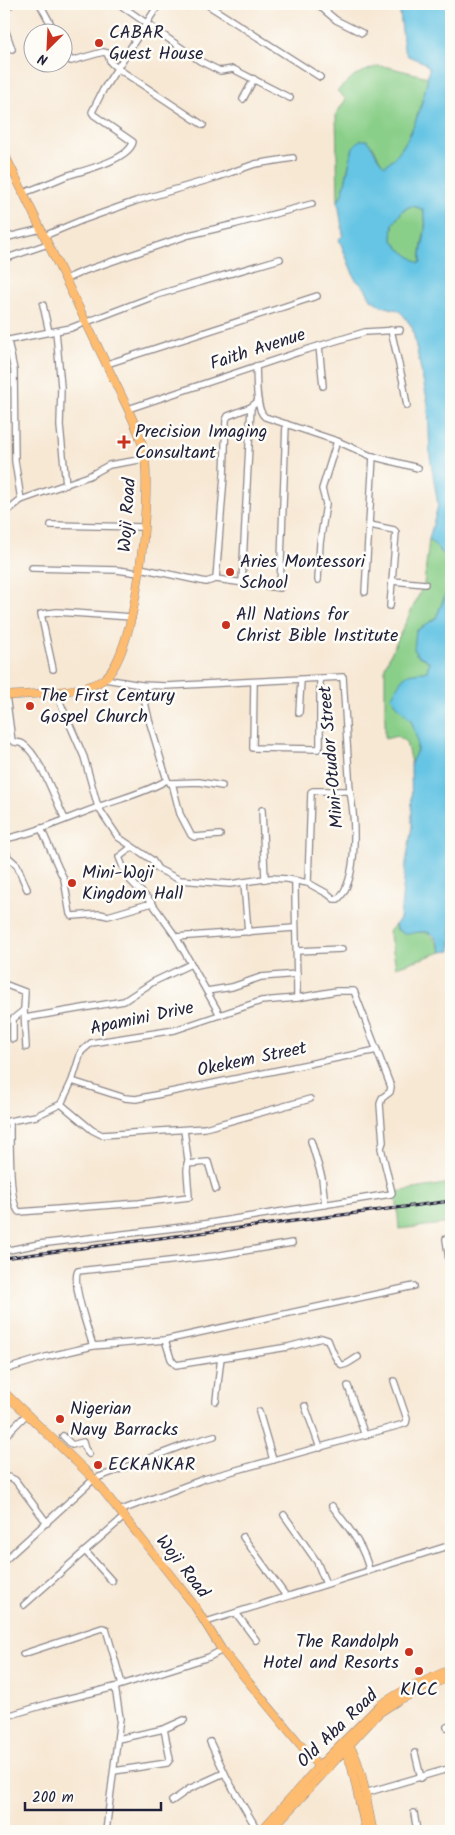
<svg xmlns="http://www.w3.org/2000/svg" width="455" height="1835" font-family="Kalam,sans-serif">
	<style>
		.green { fill: #8acf89; stroke: #567862 }
		.water { fill: #66c5e4; stroke: #447490; fill-rule: evenodd }
		.lines { fill: none; stroke-linecap: round; stroke-linejoin: round }
		.minor-casing { stroke: #8c8588; stroke-width: 8 }
		.major-casing { stroke: #8c8588; stroke-width: 9 }
		.minor { stroke: #fff; stroke-width: 5.5 }
		.major { stroke: #febc70; stroke-width: 8 }
		.rail-casing { stroke: #22223b; stroke-width: 3 }
		.rail { stroke: #fdfcf7; stroke-width: 1; stroke-dasharray: 4; stroke-linecap: butt }
		.poi-dot { fill: #c8321e; stroke: #fdfcf7; stroke-width: 2 }
		.labels { text-anchor: middle; dominant-baseline: central; stroke-width: 5; stroke-linejoin: round; paint-order: stroke }
		.poi-label { font-size: 18px; fill: #22223b; stroke: #fdfcf7; text-anchor: start }
		.street-label { font-size: 18px; fill: #22223b; stroke: #fdfcf7 }
	</style>
	<rect width="100%" height="100%" fill="#fdfcf7"/>
	<filter id="ink" filterUnits="userSpaceOnUse"><feTurbulence type="fractalNoise" baseFrequency=".02" numOctaves="2"/><feDisplacementMap in="SourceGraphic" scale="10" xChannelSelector="R" yChannelSelector="G"/><feConvolveMatrix kernelMatrix="1 2 1 2 8 2 1 2 1" color-interpolation-filters="sRGB"/></filter>
	<filter id="wash" filterUnits="userSpaceOnUse"><feTurbulence type="fractalNoise" baseFrequency=".0096" numOctaves="4" result="noise"/><feDisplacementMap in="SourceGraphic" scale="20" xChannelSelector="R" yChannelSelector="G"/><feGaussianBlur stdDeviation="1.12" result="paint"/><feColorMatrix in="noise" values="0 0 0 0 0 0 0 0 0 0 0 0 0 0 0 0 0 1.4 0 .05"/><feComposite in="paint" operator="in"/></filter>
	<g filter="url(#wash)">
		<rect width="100%" height="100%" fill="#f7e8d4"/>
		<g class="green">
			<path d="M378 66 388 67 428 77C423 100 414 134 398 153 394 158 389 162 385 166L381 163 373 146 353 147 343 192 338 201 336 114 346 99 337 91 355 75Z"/>
			<path d="M411 206 417 207 423 210C430 228 419 243 421 262L419 264 400 249 392 239 393 224 403 210Z"/>
			<path d="M429 539 446 557 447 591 436 618 416 632 417 655 426 659 429 663 427 671 419 673 400 709C403 712 409 716 411 720 419 732 420 751 411 763L406 742 397 736 385 739V666L424 584Z"/>
			<path d="M395 925 397 930C425 938 426 920 442 952L396 967 389 931Z"/>
			<polygon points="451,1183 451,1223 399,1229 396,1192"/>
		</g>
		<path class="water" d="M399 4H451V951L442 952C440 947 438 941 435 937 424 923 403 944 395 925L400 919 405 869 412 826 411 763 417 750V739L411 720 400 709 391 697C397 688 402 673 414 673 419 672 421 673 427 671L429 663 426 659 417 655 414 649 416 631 436 618 447 591 446 557 429 539 438 505 430 456 428 404 412 327 404 316 398 310 381 306 371 299 365 288 355 279 339 239 343 235 338 201 343 192 353 147 360 140H367C374 147 377 160 385 166 389 162 395 157 399 152 415 132 426 93 429 68L423 62 408 56 404 49ZM411 206 417 207 423 210C430 228 420 244 421 262L419 263 400 249 392 239 393 224 403 210Z"/>
	</g>
	<g filter="url(#ink)">
		<g class="lines">
			<g class="minor-casing">
				<g id="minor">
					<polyline points="40,4 55,32"/>
					<polyline points="119,4 200,61 220,71 233,69 237,71 290,98"/>
					<polyline points="206,4 320,77"/>
					<polyline points="317,4 336,20 362,33"/>
					<polyline points="4,26 12,49"/>
					<polyline points="62,47 71,61 103,52 107,53 111,63 117,68 203,125"/>
					<polyline points="243,99 254,79"/>
					<path d="M23 193C37 188 52 182 66 176 82 171 129 160 133 142L94 115 92 112 103 90 159 4"/>
					<polyline points="44,236 80,221 136,201 218,177 255,164 293,158"/>
					<polyline points="4,238 41,229"/>
					<polyline points="4,259 48,244"/>
					<polyline points="66,279 84,271 189,235 236,224 312,204"/>
					<polyline points="43,305 49,332"/>
					<polyline points="391,330 403,382 407,406"/>
					<polyline points="56,331 61,387 60,426 66,485"/>
					<polyline points="4,341 71,328 160,294 280,259"/>
					<polyline points="8,341 14,370 15,461 21,500"/>
					<polyline points="319,346 323,386"/>
					<polyline points="107,364 317,296"/>
					<path d="M256 366C257 378 255 410 265 417L337 441 371 456 418 468"/>
					<polyline points="128,409 299,352 365,332 400,330"/>
					<polyline points="4,514 21,500 89,476 109,465 145,459"/>
					<polyline points="51,525 143,527"/>
					<polyline points="370,525 394,530 396,532 390,606"/>
					<polyline points="32,568 117,570 139,573"/>
					<polyline points="140,568 206,582 216,579 280,588 286,424"/>
					<polyline points="216,579 224,476 226,420 228,416 251,407 258,401"/>
					<polyline points="318,580 320,543 326,504 322,489 337,441"/>
					<polyline points="392,581 425,584"/>
					<polyline points="242,582 251,407"/>
					<polyline points="365,592 373,456"/>
					<polyline points="53,669 41,614 57,612 132,617"/>
					<polyline points="254,682 253,748 318,749 320,746 320,679"/>
					<polyline points="141,685 149,720 167,780"/>
					<path d="M56 693 84 757 98 807 118 837 152 860 158 869 180 880 230 884 271 878 287 879 308 883 328 894 334 899H338C359 880 355 818 350 791L343 677 166 686 141 685 105 679"/>
					<path d="M6 695 12 741C15 743 20 742 23 744 40 755 55 800 65 819"/>
					<polyline points="299,713 301,680"/>
					<polyline points="170,783 199,782 222,786"/>
					<polyline points="172,783 180,814 191,835 194,837 220,835"/>
					<polyline points="262,810 265,879"/>
					<polyline points="41,828 59,869 64,879 70,914 72,916 100,914 108,916 152,903"/>
					<path d="M4 839C36 833 68 818 98 807 122 798 145 793 167 780"/>
					<polyline points="4,843 8,857 17,865 27,889"/>
					<polyline points="132,847 119,857 127,877 152,903 176,937 220,1015"/>
					<path d="M295 881C295 920 297 959 297 998"/>
					<polyline points="244,883 248,932"/>
					<polyline points="308,883 311,792 313,791 350,791"/>
					<polyline points="176,937 294,928"/>
					<polyline points="297,951 342,949"/>
					<polyline points="4,984 25,992 24,1010 26,1047"/>
					<polyline points="207,991 232,987 261,977 297,974"/>
					<polyline points="25,1018 124,1001 153,982 191,964"/>
					<polyline points="13,1039 13,1019 24,1010"/>
					<polyline points="72,1081 125,1098 136,1099 377,1050"/>
					<polyline points="61,1104 92,1130 102,1135 205,1128 310,1099"/>
					<polyline points="4,1122 36,1116 61,1104 72,1081 81,1052 91,1043 175,1030 261,1001 297,998 336,991 354,991 391,1087 390,1092 382,1098 380,1104 383,1142 381,1148 392,1193 391,1194 191,1226 39,1244 4,1251"/>
					<path d="M10 1122C10 1138 9 1204 19 1212L139 1203 189 1197 187 1171 188 1160 184 1130"/>
					<polyline points="311,1141 322,1178 325,1205"/>
					<polyline points="187,1164 208,1162 216,1189"/>
					<polyline points="446,1239 451,1274"/>
					<path d="M165 1340 171 1359 176 1365 288 1347 322 1338 328 1340C330 1345 337 1365 343 1365 347 1365 354 1359 358 1357"/>
					<path d="M93 1346C89 1333 71 1282 78 1271L215 1256 292 1243"/>
					<polyline points="4,1370 46,1357 93,1346 165,1340 414,1286"/>
					<polyline points="348,1386 365,1436"/>
					<polyline points="216,1401 221,1357"/>
					<polyline points="305,1406 320,1448"/>
					<polyline points="259,1412 273,1460"/>
					<polyline points="63,1436 72,1445 83,1442 85,1449 89,1454"/>
					<polyline points="4,1437 27,1414"/>
					<polyline points="4,1482 9,1477 15,1480 47,1523"/>
					<path d="M332 1506C347 1526 364 1545 369 1570"/>
					<polyline points="119,1511 204,1479 404,1424 406,1423 407,1419 394,1381"/>
					<polyline points="284,1515 317,1562 326,1584"/>
					<polyline points="243,1537 286,1596"/>
					<polyline points="4,1561 94,1479 187,1444 214,1436"/>
					<polyline points="112,1581 85,1551 124,1517"/>
					<polyline points="24,1605 85,1551"/>
					<polyline points="236,1613 256,1640"/>
					<polyline points="206,1622 451,1545"/>
					<polyline points="23,1654 102,1628 106,1629 122,1684"/>
					<polyline points="4,1717 54,1702 115,1687 209,1657 222,1650"/>
					<polyline points="447,1727 451,1725"/>
					<polyline points="118,1739 164,1729 184,1720"/>
					<polyline points="210,1742 228,1780 258,1831"/>
					<polyline points="415,1753 421,1778"/>
					<polyline points="114,1771 167,1763 170,1759 164,1729"/>
					<polyline points="365,1793 451,1768"/>
					<polyline points="172,1801 189,1789 224,1773"/>
					<polyline points="414,1813 417,1831"/>
					<polyline points="106,1831 120,1718 115,1687"/>
				</g>
			</g>
			<g class="major-casing">
				<g id="major">
					<polyline points="4,7 11,4"/>
					<path d="M4 153 128 409C135 425 143 441 145 459 150 501 138 652 104 679 87 693 27 694 4 696"/>
					<polyline points="4,1392 94,1479 194,1605 222,1650 323,1772"/>
					<path d="M346 1742C363 1758 367 1808 373 1831"/>
					<polyline points="343,1747 351,1764 366,1831"/>
					<polyline points="261,1831 318,1767 380,1705 401,1692 451,1669"/>
					<polyline points="270,1831 379,1713 399,1700 451,1676"/>
				</g>
			</g>
			<use href="#minor" class="minor"/>
			<use href="#major" class="major"/>
			<g class="rail-casing">
				<polyline id="rail" points="4,1258 451,1201"/>
			</g>
			<use href="#rail" class="rail"/>
		</g>
	</g>
	<g class="poi-dot">
		<circle cx="99" cy="43" r="5"/>
		<path d="M121.5 434.5h5v5h5v5h-5v5h-5v-5h-5v-5h5z"/>
		<circle cx="230" cy="572" r="5"/>
		<circle cx="226" cy="625" r="5"/>
		<circle cx="30" cy="706" r="5"/>
		<circle cx="72" cy="883" r="5"/>
		<circle cx="60" cy="1419" r="5"/>
		<circle cx="98" cy="1465" r="5"/>
		<circle cx="409" cy="1652" r="5"/>
		<circle cx="419" cy="1671" r="5"/>
	</g>
	<g class="labels">
		<g class="poi-label">
			<text x="109" y="33">CABAR<tspan x="109" dy="21">Guest House</tspan></text>
			<text x="135" y="432">Precision Imaging<tspan x="135" dy="21">Consultant</tspan></text>
			<text x="240" y="562">Aries Montessori<tspan x="240" dy="21">School</tspan></text>
			<text x="236" y="615">All Nations for<tspan x="236" dy="21">Christ Bible Institute</tspan></text>
			<text x="40" y="696">The First Century<tspan x="40" dy="21">Gospel Church</tspan></text>
			<text x="82" y="873">Mini-Woji<tspan x="82" dy="21">Kingdom Hall</tspan></text>
			<text x="70" y="1409">Nigerian<tspan x="70" dy="21">Navy Barracks</tspan></text>
			<text x="108" y="1465">ECKANKAR</text>
			<text x="399" y="1642" text-anchor="end">The Randolph<tspan x="399" dy="21">Hotel and Resorts</tspan></text>
			<text x="419" y="1690" text-anchor="middle">KICC</text>
		</g>
		<g class="street-label">
			<text transform="translate(258 350) rotate(-18)">Faith Avenue</text>
			<text transform="translate(128 515) rotate(-86)">Woji Road</text>
			<text transform="translate(332 757) rotate(-95)">Mini-Otudor Street</text>
			<text transform="translate(142 1019) rotate(-12)">Apamini Drive</text>
			<text transform="translate(252 1060) rotate(-12)">Okekem Street</text>
			<text transform="translate(182 1567) rotate(52)">Woji Road</text>
			<text transform="translate(338 1729) rotate(-44)">Old Aba Road</text>
		</g>
	</g>
	<rect width="455" height="1835" fill="none" stroke="#fdfcf7" stroke-width="20"/>
	<g transform="translate(48 48) rotate(204)"><circle r="24" fill="#fdfcf7" stroke="#a5a5ac"/>
	<path d="M0-4L9 19L0 12L-9 19Z" fill="#c8321e"/>
	<text y="-8" font-size="14" font-weight="bold" text-anchor="middle" fill="#22223b">N</text>
	</g>
	<path d="M25 1802v8h136v-8" fill="none" stroke="#22223b" stroke-width="2.5"/>
	<text x="32" y="1802" font-size="15" fill="#22223b" stroke="#fdfcf7" stroke-width="4" paint-order="stroke">200 m</text>
</svg>
